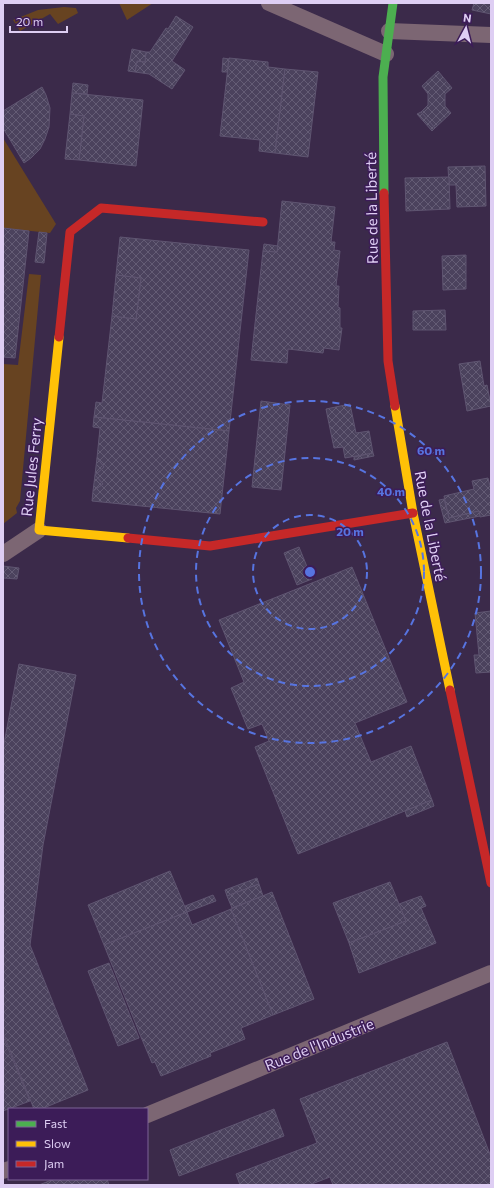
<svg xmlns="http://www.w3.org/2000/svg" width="494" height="1188" font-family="Commissioner,sans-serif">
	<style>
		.green { fill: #674321 }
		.building { fill: url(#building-cross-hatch); stroke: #5f5571 }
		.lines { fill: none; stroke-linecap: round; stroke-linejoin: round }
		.street { stroke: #7c6673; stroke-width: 16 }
		.fast { stroke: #4caf50; stroke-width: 9 }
		.slow { stroke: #ffc107; stroke-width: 9 }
		.jam { stroke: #c62828; stroke-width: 9 }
		.ring { fill: none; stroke: #5774e0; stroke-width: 2; stroke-dasharray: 7 5 }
		.labels { text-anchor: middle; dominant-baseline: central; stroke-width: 3; stroke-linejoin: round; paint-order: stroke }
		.street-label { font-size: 15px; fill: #decef3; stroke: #3c1c58 }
		.centre { fill: #5774e0; stroke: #3c1c58; stroke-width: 2 }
		.ring-label { font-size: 12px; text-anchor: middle; font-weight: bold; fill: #5774e0; stroke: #3c1c58; stroke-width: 3; stroke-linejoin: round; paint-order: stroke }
	</style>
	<defs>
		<pattern id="building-cross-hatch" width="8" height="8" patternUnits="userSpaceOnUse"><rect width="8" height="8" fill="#4b425d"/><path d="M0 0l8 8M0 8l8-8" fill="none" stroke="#645c75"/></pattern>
	</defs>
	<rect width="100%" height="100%" fill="#3b2a4a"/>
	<g class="green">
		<polygon points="119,3 153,3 127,20"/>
		<polygon points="64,7 76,8 78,13 58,24 50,14 20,31 13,20 38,10"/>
		<polygon points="3,138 56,224 50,233 3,228"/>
		<polygon points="29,274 41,275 20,501 16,508 17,513 3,524 3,364 18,365"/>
	</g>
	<g class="building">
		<polygon points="474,3 491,3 491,14 472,10"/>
		<polygon points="176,16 193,27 172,61 185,70 172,89 149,74 135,72 137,61 145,62 146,52 150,52 166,28 168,29"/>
		<polygon points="132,49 146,52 145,62 137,61 135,72 128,71"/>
		<polygon points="223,58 229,59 227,72 222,72"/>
		<polygon points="229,58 268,62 268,67 285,69 275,153 259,151 260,140 220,136"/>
		<polygon points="285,69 318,72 308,157 275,153"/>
		<polygon points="438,71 452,88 445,94 445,106 451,113 435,128 421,112 428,105 428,94 422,86"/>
		<polygon points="73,83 88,85 87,94 72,93"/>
		<polygon points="42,87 46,95 50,108 49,127 45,139 40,149 31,158 24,163 3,128 3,111"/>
		<polygon points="72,93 143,100 136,166 79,160 84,116 70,114"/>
		<polygon points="421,112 435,128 432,131 417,114"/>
		<polygon points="70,114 84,116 79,160 65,159"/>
		<polygon points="485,166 486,206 457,207 456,185 449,185 448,167"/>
		<polygon points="449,177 450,209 406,211 405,178"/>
		<polygon points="282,201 335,207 331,242 335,242 334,250 340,251 336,286 339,286 338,307 340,308 340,328 342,328 339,350 324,348 323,353 288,349 287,363 251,360 263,251 277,252"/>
		<polygon points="3,228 29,231 15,358 3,357"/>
		<polygon points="39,232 47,233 44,263 35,262"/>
		<polygon points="120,237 249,250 229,431 94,417 96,402 102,403 112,316 136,319 141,278 116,275"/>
		<polygon points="264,244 278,246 277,252 263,251"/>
		<polygon points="466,255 466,289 443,290 442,256"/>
		<polygon points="116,275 141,278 136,319 112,316"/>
		<polygon points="445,310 446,330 413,330 413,311"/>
		<polygon points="480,361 484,386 487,385 491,406 467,411 459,364"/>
		<polygon points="261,401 290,405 281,490 252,487"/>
		<polygon points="350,404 356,433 369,431 373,453 345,458 343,447 334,448 326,409"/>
		<polygon points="94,417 229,431 220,514 92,501 93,491 103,484 95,475 104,467 97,458 100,428 93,427"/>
		<polygon points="373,453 374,456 354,460 354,457"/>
		<polygon points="97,458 104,467 95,475"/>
		<polygon points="95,475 103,484 93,491"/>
		<polygon points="488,478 491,490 491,515 480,517 479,511 449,518 444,496 474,489 472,481"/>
		<polygon points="444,499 449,518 479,511 480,516 445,523 439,500"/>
		<polygon points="299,547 312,579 297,585 284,553"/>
		<polygon points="3,566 19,568 17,579 3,578"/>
		<polygon points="352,567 407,702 355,723 371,762 411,746 432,800 298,854 255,747 269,741 262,724 248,729 231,688 244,682 219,620"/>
		<polygon points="491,611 491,672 476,673 474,655 479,655 475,613"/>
		<polygon points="19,664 76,675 43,845 30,945 88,1090 41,1109 34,1109 3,1033 3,749"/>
		<polygon points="432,800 434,806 407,817 405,811"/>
		<polygon points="170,871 187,912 104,945 88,905"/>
		<polygon points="257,878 259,884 227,896 225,890"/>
		<polygon points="390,882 406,921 349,943 333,903"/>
		<polygon points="259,884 263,896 232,908 227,896"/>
		<polygon points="272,892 314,999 273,1015 231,909"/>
		<polygon points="213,895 216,901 187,912 185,906"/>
		<polygon points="421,896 426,906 421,908 436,943 359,973 349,943 406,921 399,904"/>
		<polygon points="231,909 273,1015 241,1028 245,1039 210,1053 211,1056 161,1076 155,1062 152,1063 141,1037 104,945 187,912 192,925"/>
		<polygon points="109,963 139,1038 118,1046 88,971"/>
		<polygon points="3,1036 30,1101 3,1111"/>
		<polygon points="447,1042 491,1157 491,1185 333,1185 330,1177 309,1185 240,1185 236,1174 317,1143 300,1099"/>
		<polygon points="274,1109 284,1136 179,1176 170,1150"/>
		<polygon points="54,1179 107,1179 109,1185 39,1185"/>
	</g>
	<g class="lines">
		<g class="street">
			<polyline points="269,3 386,54"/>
			<polyline points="389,31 491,35"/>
			<polyline points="3,554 39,530"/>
			<polyline points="147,1115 491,973"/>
			<polyline points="3,1171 9,1169"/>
		</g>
		<polyline class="fast" points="384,193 383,77 393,3"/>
		<g class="slow">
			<polyline points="59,337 39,530 128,538"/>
			<polyline points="395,406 413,513 450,690"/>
		</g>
		<g class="jam">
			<polyline points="384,193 388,361 395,406"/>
			<polyline points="59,337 70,232 101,208 263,222"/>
			<polyline points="128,538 210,546 413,513"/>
			<polyline points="450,690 491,883"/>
		</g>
	</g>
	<g class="ring">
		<circle cx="310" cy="572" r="57"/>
		<circle cx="310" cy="572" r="114"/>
		<circle cx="310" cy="572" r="171"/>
	</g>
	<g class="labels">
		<g class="street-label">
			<text transform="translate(371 208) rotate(-91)">Rue de la Liberté</text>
			<text transform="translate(31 467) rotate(-84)">Rue Jules Ferry</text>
			<text transform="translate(431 526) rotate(79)">Rue de la Liberté</text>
			<text transform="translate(319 1044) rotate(-22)">Rue de l'Industrie</text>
		</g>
	</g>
	<circle cx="310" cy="572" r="6" class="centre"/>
	<g class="ring-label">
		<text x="431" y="455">60 m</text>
		<text x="391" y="496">40 m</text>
		<text x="350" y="536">20 m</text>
	</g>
	<rect width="494" height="1188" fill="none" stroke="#decef3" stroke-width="8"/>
	<rect x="8" y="1108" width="140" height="72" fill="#3c1c58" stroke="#7d6396"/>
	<rect x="16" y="1121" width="20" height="6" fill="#4caf50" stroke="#7d6396"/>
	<text x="44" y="1128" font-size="12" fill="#decef3">Fast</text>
	<rect x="16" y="1141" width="20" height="6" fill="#ffc107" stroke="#7d6396"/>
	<text x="44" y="1148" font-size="12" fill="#decef3">Slow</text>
	<rect x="16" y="1161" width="20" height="6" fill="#c62828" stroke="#7d6396"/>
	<text x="44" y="1168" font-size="12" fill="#decef3">Jam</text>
	<g transform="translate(466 28) rotate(7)" stroke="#3c1c58" stroke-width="3" paint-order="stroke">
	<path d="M0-3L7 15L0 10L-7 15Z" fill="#decef3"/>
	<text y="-6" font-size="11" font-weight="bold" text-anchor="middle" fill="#decef3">N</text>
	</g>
	<path d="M10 26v6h57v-6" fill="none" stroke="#decef3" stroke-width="2"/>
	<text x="16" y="26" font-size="12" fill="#decef3" stroke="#3c1c58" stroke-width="3" paint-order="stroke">20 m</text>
</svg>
